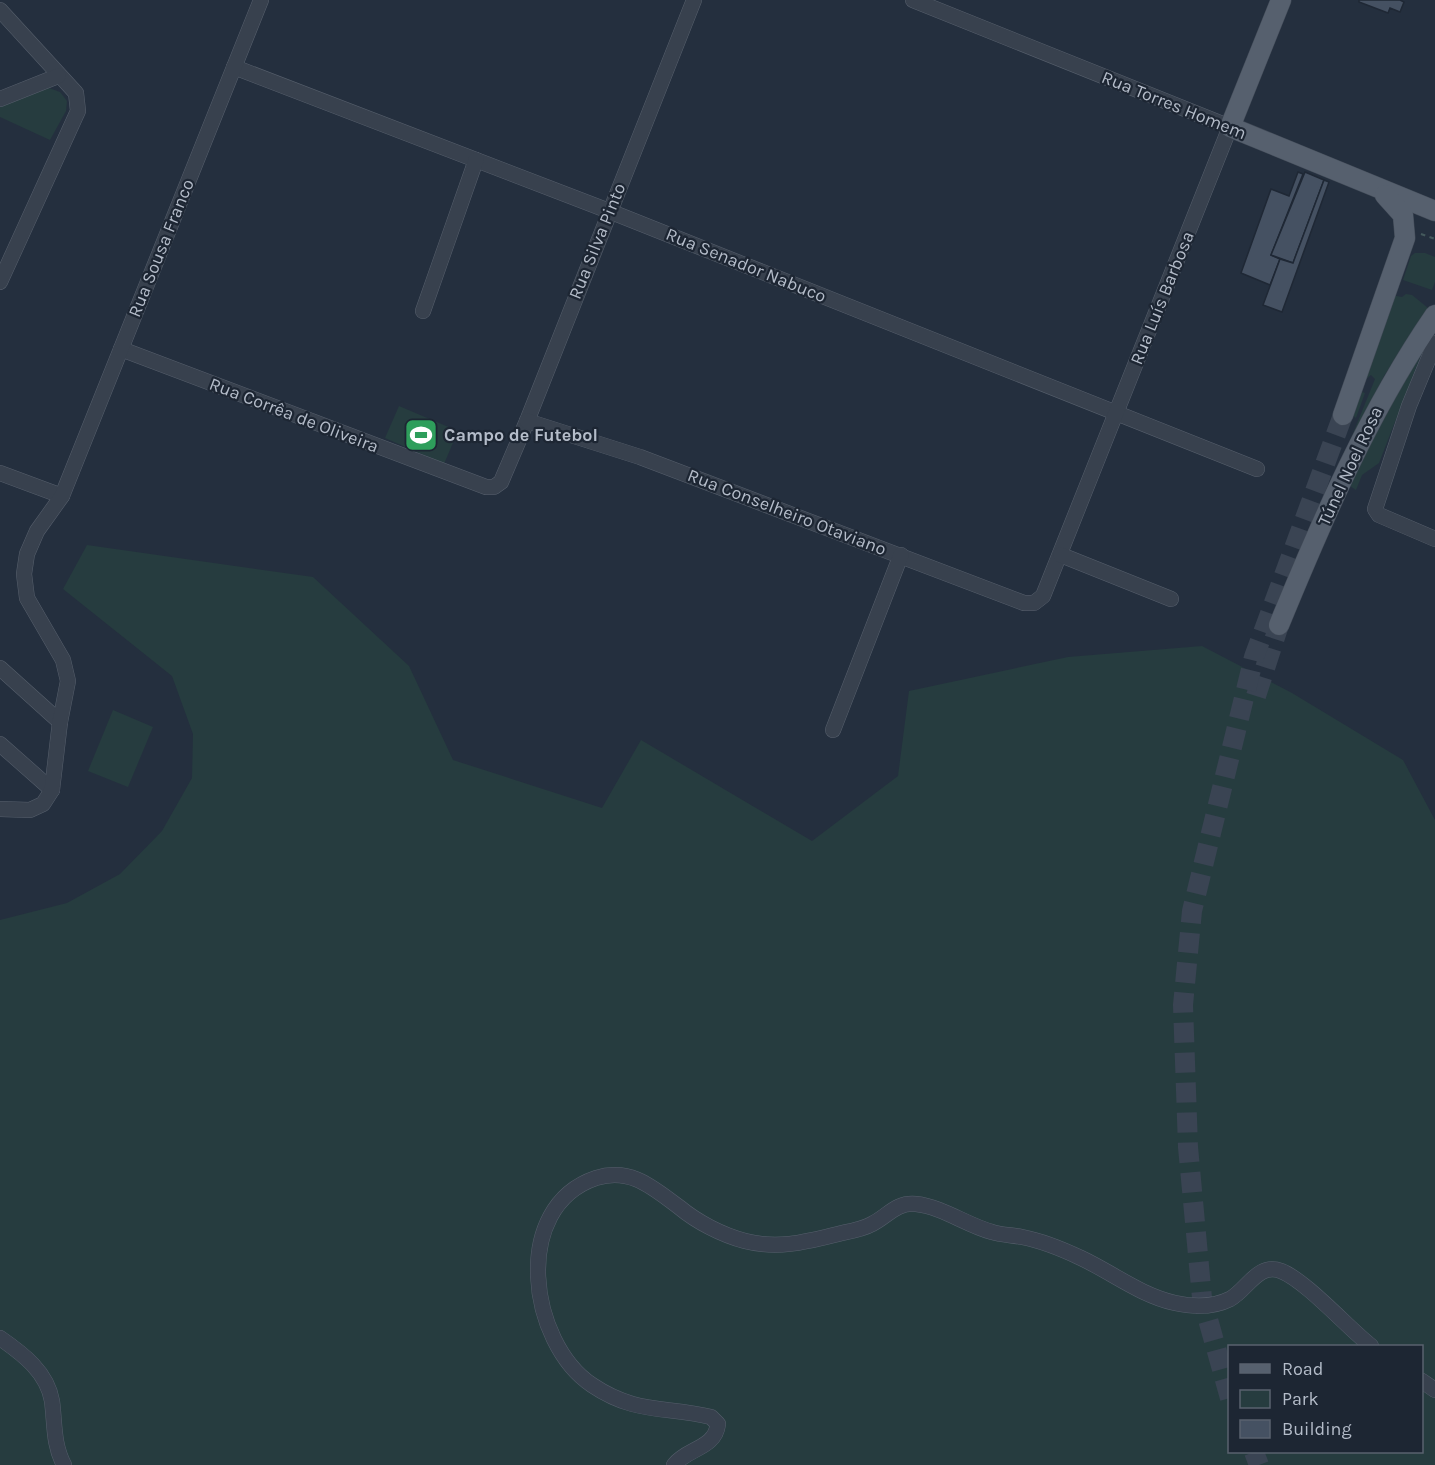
<svg xmlns="http://www.w3.org/2000/svg" width="1435" height="1465" font-family="Karla,sans-serif">
	<style>
		.green { fill: #263c3f; fill-rule: evenodd }
		.building { fill: #455162; stroke: #1f2835; stroke-width: 1.5 }
		.lines { fill: none; stroke-linecap: round; stroke-linejoin: round }
		.major-tunnel { stroke: #3a4453; stroke-width: 20; stroke-dasharray: 20 10; stroke-linecap: butt }
		.minor-casing { stroke: #565f6c; stroke-width: 16 }
		.major-casing { stroke: #414a57; stroke-width: 21 }
		.path { stroke: #44595c; stroke-width: 2; stroke-dasharray: 4.5 4.5; stroke-linecap: butt }
		.minor { stroke: #38414e; stroke-width: 15 }
		.major { stroke: #56606e; stroke-width: 20 }
		.labels { text-anchor: middle; dominant-baseline: central; stroke-width: 4.5; stroke-linejoin: round; paint-order: stroke }
		.street-label { font-size: 18px; fill: #b4bcc9; stroke: #1d2633 }
		.poi-label { font-size: 18px; font-weight: bold; fill: #b4bcc9; stroke: #1d2633; text-anchor: start }
	</style>
	<rect width="100%" height="100%" fill="#242f3e"/>
	<g class="green">
		<polygon points="49,88 60,92 67,101 66,111 50,140 0,117 0,107"/>
		<polygon points="1415,253 1425,253 1435,257 1435,282 1432,290 1403,280 1411,256"/>
		<polygon points="1406,294 1412,295 1428,308 1384,376 1337,473 1375,379 1371,375 1366,379 1362,392 1365,393 1356,418 1350,413 1391,295 1402,297"/>
		<polygon points="1426,342 1379,463 1362,475 1356,490 1350,486 1396,387"/>
		<polygon points="399,406 458,431 444,464 385,438"/>
		<path d="M87 545 313 577 409 666 453 760 602 808 641 740 812 841 898 776 909 691 1068 657 1202 646 1292 693 1403 760 1435 820V1465H0V920L67 903 120 874 162 831 192 778 193 734 172 676 63 589ZM1230 1346H1422V1452H1230Z"/>
		<polygon points="113,710 153,727 128,787 88,771"/>
	</g>
	<g class="building">
		<polygon points="1359,0 1400,0 1404,2 1400,12 1390,8 1388,13 1359,2"/>
		<polygon points="1298,172 1303,174 1271,255 1280,259 1270,285 1241,273 1271,189 1289,196"/>
		<polygon points="1305,172 1324,180 1293,263 1271,255"/>
		<polygon points="1324,180 1329,182 1282,312 1263,305 1280,259 1293,263"/>
	</g>
	<g class="lines">
		<g class="major-tunnel">
			<polyline points="1256,696 1279,625"/>
			<polyline points="1230,1398 1202,1298 1188,1147 1183,1005 1192,911 1254,657 1343,415"/>
			<polyline points="1254,1452 1259,1465"/>
		</g>
		<g class="minor-casing">
			<g id="minor">
				<polyline points="0,10 76,93 78,111 0,282"/>
				<polyline points="234,67 609,211 1257,469"/>
				<polyline points="0,99 58,76"/>
				<polyline points="423,311 476,160"/>
				<polyline points="1435,343 1409,406 1375,509 1379,515 1435,539"/>
				<polyline points="121,349 486,487 494,487 501,482 527,421 694,0"/>
				<polyline points="527,421 640,457 1024,603 1034,603 1043,596 1230,127 913,0"/>
				<polyline points="0,473 62,496"/>
				<polyline points="1061,555 1171,599"/>
				<polyline points="0,668 60,722"/>
				<polyline points="833,730 901,555"/>
				<polyline points="0,744 52,790"/>
				<polyline points="0,809 30,810 43,804 52,790 60,722 68,681 63,660 27,598 24,574 27,554 37,531 62,496 261,0"/>
				<path d="M0 1338C23 1354 47 1372 52 1401 55 1424 53 1444 64 1465"/>
				<polyline points="1422,1381 1435,1390"/>
				<path d="M674 1465C687 1448 715 1449 718 1424L711 1417C664 1406 635 1414 592 1385 529 1343 510 1207 596 1178 631 1167 653 1188 679 1207 697 1222 722 1235 745 1241 780 1250 809 1241 842 1233 852 1231 863 1229 872 1224 888 1216 896 1202 916 1204 943 1207 966 1225 992 1232 1001 1235 1012 1235 1022 1237 1043 1241 1062 1249 1081 1258 1113 1273 1140 1295 1175 1303 1193 1307 1214 1307 1230 1299 1247 1290 1258 1262 1281 1271 1305 1280 1348 1328 1371 1346"/>
			</g>
		</g>
		<g class="major-casing">
			<g id="major">
				<polyline points="1281,0 1230,127 1435,211"/>
				<polyline points="1343,415 1405,238 1403,215 1385,195"/>
				<path d="M1279 625C1323 518 1369 411 1435 315"/>
			</g>
		</g>
		<polyline class="path" points="1421,234 1435,239"/>
		<use href="#minor" class="minor"/>
		<use href="#major" class="major"/>
	</g>
	<defs>
		<g id="stadium-square" transform="scale(1.725)"><rect x="-9" y="-9" width="18" height="18" rx="4" fill="#2e9e5b" stroke="#1d2633"/><path d="M0-5a6.5 5 0 1 0 0 10a6.5 5 0 1 0 0-10ZM-3.5-1.8h7v3.6h-7Z" fill="#fff"/></g>
	</defs>
	<g fill-rule="evenodd">
		<use href="#stadium-square" x="421" y="435"/>
	</g>
	<g class="labels">
		<g class="street-label">
			<text transform="translate(1174 105) rotate(22)">Rua Torres Homem</text>
			<text transform="translate(597 241) rotate(-68)">Rua Silva Pinto</text>
			<text transform="translate(161 248) rotate(-68)">Rua Sousa Franco</text>
			<text transform="translate(746 265) rotate(22)">Rua Senador Nabuco</text>
			<text transform="translate(1162 298) rotate(-68)">Rua Luís Barbosa</text>
			<text transform="translate(294 415) rotate(21)">Rua Corrêa de Oliveira</text>
			<text transform="translate(1350 466) rotate(-65)">Túnel Noel Rosa</text>
			<text transform="translate(787 512) rotate(21)">Rua Conselheiro Otaviano</text>
		</g>
		<g class="poi-label">
			<text x="444" y="435">Campo de Futebol</text>
		</g>
	</g>
	<rect x="1228" y="1345" width="195" height="108" fill="#1d2633" stroke="#59626f" stroke-width="1.5"/>
	<rect x="1240" y="1364" width="30" height="9" fill="#56606e" stroke="#59626f" stroke-width="1.5"/>
	<text x="1282" y="1375" font-size="18" fill="#b4bcc9">Road</text>
	<rect x="1240" y="1390" width="30" height="18" fill="#263c3f" stroke="#59626f" stroke-width="1.5"/>
	<text x="1282" y="1405" font-size="18" fill="#b4bcc9">Park</text>
	<rect x="1240" y="1420" width="30" height="18" fill="#455162" stroke="#59626f" stroke-width="1.5"/>
	<text x="1282" y="1435" font-size="18" fill="#b4bcc9">Building</text>
</svg>
